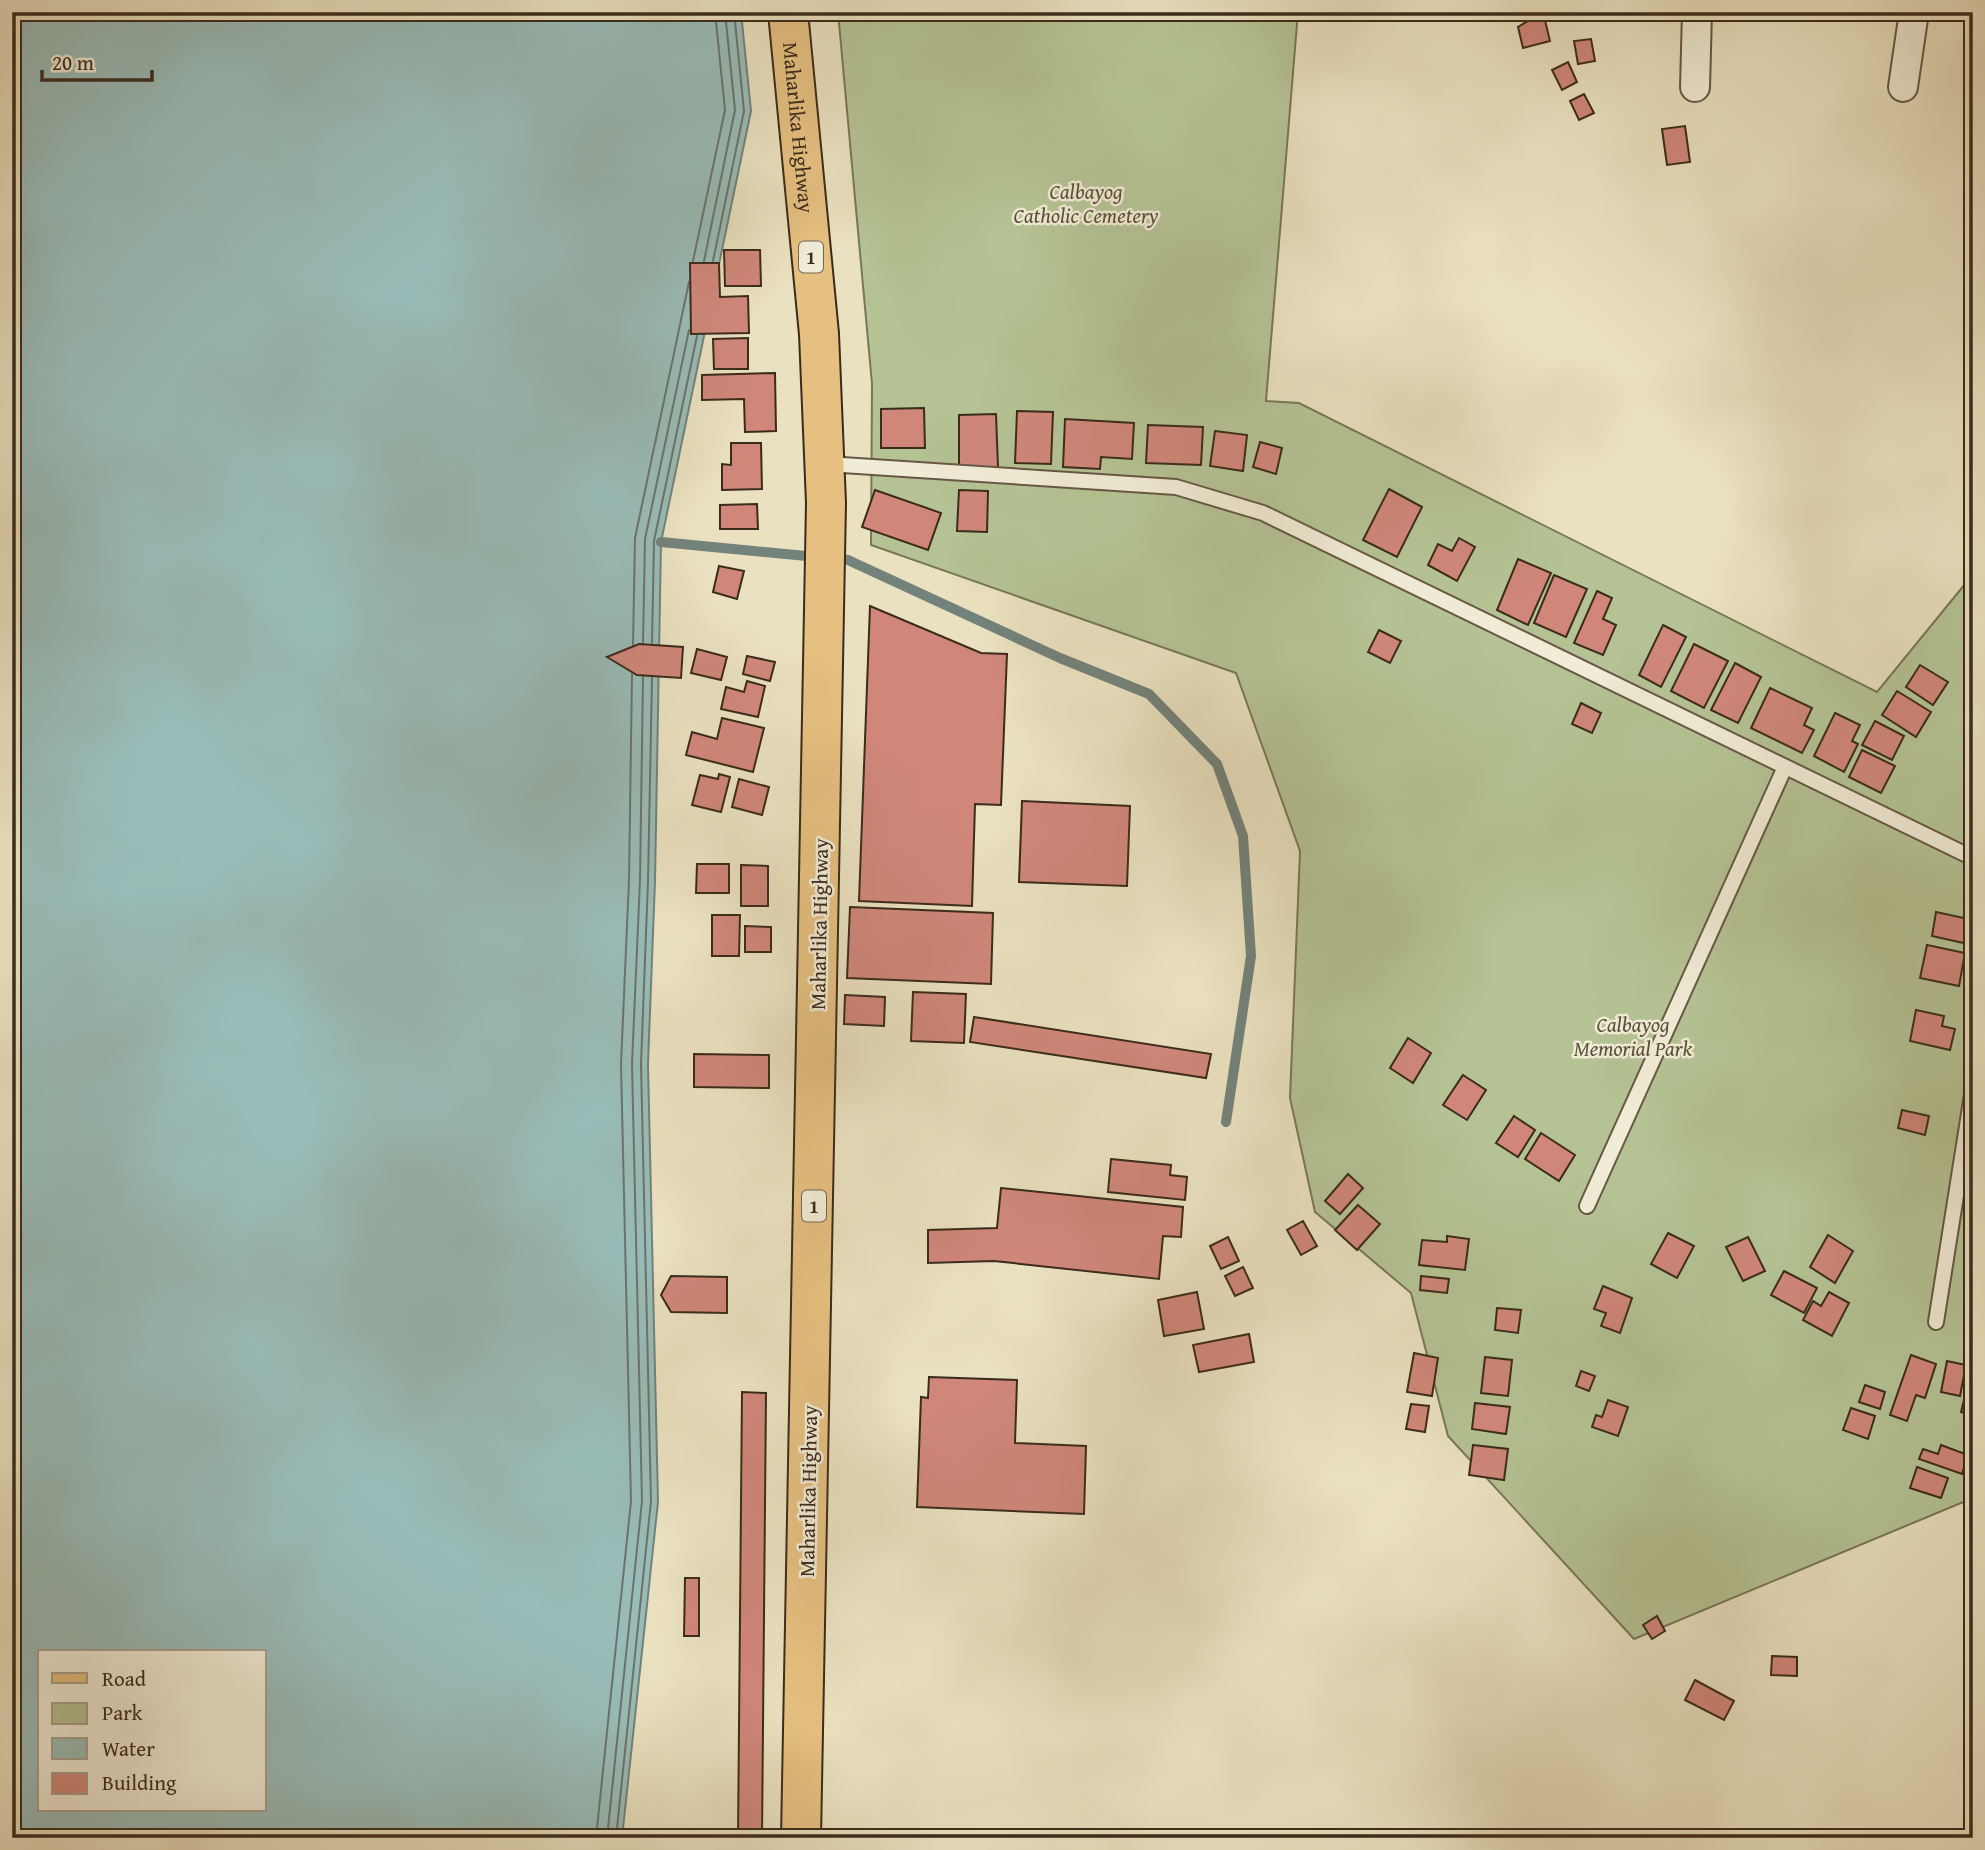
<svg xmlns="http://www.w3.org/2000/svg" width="1985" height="1850" font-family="'Gentium Book Plus',serif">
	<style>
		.green { fill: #b5c394; stroke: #787758; stroke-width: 2 }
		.water { fill: #99bcb8; stroke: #73827a; stroke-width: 2; fill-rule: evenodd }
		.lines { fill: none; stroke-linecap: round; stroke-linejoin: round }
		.shore { stroke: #6a746a; stroke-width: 2 }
		.stream { stroke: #73827a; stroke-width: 10 }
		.building { fill: #d0877a; stroke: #3b2b1c; stroke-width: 2 }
		.service-casing { stroke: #675845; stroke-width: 18 }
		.minor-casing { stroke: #675845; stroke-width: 32 }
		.primary-casing { stroke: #3b2b1c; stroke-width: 42 }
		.service { stroke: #f1ecd6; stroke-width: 14 }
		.minor { stroke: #f1ecd6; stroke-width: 28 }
		.primary { stroke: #e5c080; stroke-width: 38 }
		.labels { text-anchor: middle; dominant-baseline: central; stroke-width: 5; stroke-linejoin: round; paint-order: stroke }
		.shield { fill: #f1ecd6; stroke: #726554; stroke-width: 2 }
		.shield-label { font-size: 19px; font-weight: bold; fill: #3b2b1c }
		.street-label { font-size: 21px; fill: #3b2b1c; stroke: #f1ecd6 }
		.park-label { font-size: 21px; font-style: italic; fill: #5a513a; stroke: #f1ecd6 }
	</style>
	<rect width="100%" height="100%" fill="#eae1c0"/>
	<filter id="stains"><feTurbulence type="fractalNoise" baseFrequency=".00286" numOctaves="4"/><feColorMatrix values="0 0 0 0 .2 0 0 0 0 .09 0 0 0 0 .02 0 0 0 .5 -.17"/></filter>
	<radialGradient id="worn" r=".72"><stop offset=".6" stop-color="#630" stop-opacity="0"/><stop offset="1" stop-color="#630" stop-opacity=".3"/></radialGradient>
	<polygon class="green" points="838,12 1298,12 1266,401 1299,403 1877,692 1965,584 1973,587 1973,1498 1634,1639 1448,1436 1411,1293 1315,1212 1290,1098 1300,851 1236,673 871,545 872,384"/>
	<path class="water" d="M12 12H741L751 111 661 542 655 881 648 1064 658 1502 622 1838H12ZM40 1652H264V1810H40Z"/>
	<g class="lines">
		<g class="shore">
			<polyline points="693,261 725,110 715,12"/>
			<polyline points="704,261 735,110 725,12"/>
			<polyline points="713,261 744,111 734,12"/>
			<polyline points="643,643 645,539 689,330"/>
			<polyline points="652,643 654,541 697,336"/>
			<polyline points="633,645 635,538 689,282"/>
			<polyline points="596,1838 631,1501 621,1064 629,880 632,674"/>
			<polyline points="607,1838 642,1501 632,1064 640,880 643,677"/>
			<polyline points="616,1838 651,1501 641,1064 648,881 652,678"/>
		</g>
		<polyline class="stream" points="661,542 848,560 1060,658 1149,694 1217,764 1243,836 1251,956 1226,1122"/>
	</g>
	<g class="building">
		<polygon points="1543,12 1550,41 1523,48 1518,27"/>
		<polygon points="1591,39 1595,61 1578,64 1574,41"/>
		<polygon points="1568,62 1577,82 1562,90 1552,70"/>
		<polygon points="1584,94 1594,113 1579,120 1570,101"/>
		<polygon points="1685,126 1690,162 1667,165 1662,129"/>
		<polygon points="724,250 760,250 761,286 725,286"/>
		<polygon points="690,263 719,263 720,297 748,296 749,333 691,334"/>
		<polygon points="748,338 748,369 714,369 713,339"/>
		<polygon points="775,373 776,431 745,432 744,399 702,400 702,375"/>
		<polygon points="924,408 925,448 881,448 881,409"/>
		<polygon points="1017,411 1053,412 1051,464 1015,463"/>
		<polygon points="996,414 998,467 959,467 959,415"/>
		<polygon points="1065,419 1134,423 1132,459 1101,457 1100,469 1063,467"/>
		<polygon points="1148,425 1203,427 1201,465 1146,463"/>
		<polygon points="1215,431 1247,435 1243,471 1210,466"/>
		<polygon points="1260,442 1282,448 1276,474 1253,467"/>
		<polygon points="731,443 761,443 762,489 722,490 722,464 731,465"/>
		<polygon points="1389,489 1422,507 1397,557 1363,540"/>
		<polygon points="875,490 941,513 928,550 862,527"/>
		<polygon points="959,490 988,491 987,532 957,531"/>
		<polygon points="757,504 758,529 720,529 720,505"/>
		<polygon points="1459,538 1475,547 1457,581 1428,565 1438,544 1452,551"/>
		<polygon points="1518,559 1551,573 1528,625 1497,610"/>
		<polygon points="719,566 744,571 737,599 713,592"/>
		<polygon points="1554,575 1587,589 1566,637 1534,623"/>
		<polygon points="1597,591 1612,598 1603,619 1616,625 1603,655 1574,643"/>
		<polygon points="870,606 981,653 1007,654 1001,805 975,804 972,906 859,901"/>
		<polygon points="1663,625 1686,637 1661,687 1639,675"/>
		<polygon points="1379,630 1401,641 1390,663 1368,652"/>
		<polygon points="639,644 683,647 681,678 637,675 607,657"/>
		<polygon points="1694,644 1728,661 1704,708 1671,691"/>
		<polygon points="697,649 727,657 721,680 691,673"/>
		<polygon points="747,656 775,662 770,681 743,674"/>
		<polygon points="1735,663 1761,677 1738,723 1711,710"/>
		<polygon points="1920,665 1948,682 1933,705 1906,687"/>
		<polygon points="747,681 765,686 758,717 721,709 726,687 744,692"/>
		<polygon points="1770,688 1812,708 1804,725 1814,730 1802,753 1751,728"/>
		<polygon points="1897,691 1931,712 1916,737 1882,715"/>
		<polygon points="1581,703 1601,713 1592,733 1572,724"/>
		<polygon points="1835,713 1860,725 1852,741 1858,744 1844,772 1814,756"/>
		<polygon points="722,718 764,728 753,772 686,755 692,732 717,739"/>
		<polygon points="1875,721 1904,736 1892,760 1862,745"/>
		<polygon points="1862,750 1895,766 1881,793 1849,777"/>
		<polygon points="719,774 730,777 721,812 692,805 700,775 718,779"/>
		<polygon points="739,779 769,787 762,815 732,807"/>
		<polygon points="1022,801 1130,806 1127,886 1019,882"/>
		<polygon points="697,864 729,864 729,893 696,893"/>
		<polygon points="741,865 768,866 768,906 741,906"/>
		<polygon points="850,907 993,913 991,984 847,978"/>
		<polygon points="1936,912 1973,920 1968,944 1932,936"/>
		<polygon points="712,915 740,915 739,956 712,956"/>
		<polygon points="745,926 771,927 771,952 745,952"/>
		<polygon points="1927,945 1965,953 1959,986 1920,978"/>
		<polygon points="913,992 966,994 964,1043 911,1041"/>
		<polygon points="845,995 885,997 884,1026 844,1024"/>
		<polygon points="1916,1010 1944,1016 1942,1026 1955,1029 1950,1050 1910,1041"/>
		<polygon points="974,1017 1211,1054 1206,1078 970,1042"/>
		<polygon points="1408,1038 1431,1053 1413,1083 1390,1068"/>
		<polygon points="694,1054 769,1055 769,1088 694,1087"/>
		<polygon points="1463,1075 1486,1090 1467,1120 1443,1105"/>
		<polygon points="1902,1110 1929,1116 1925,1135 1898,1128"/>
		<polygon points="1514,1116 1535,1130 1518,1157 1496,1143"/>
		<polygon points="1541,1133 1575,1155 1559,1181 1525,1159"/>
		<polygon points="1111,1159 1171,1165 1170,1175 1187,1177 1185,1200 1108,1192"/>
		<polygon points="1348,1174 1363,1188 1340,1214 1325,1201"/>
		<polygon points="1001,1188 1183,1207 1181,1237 1163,1236 1159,1279 994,1261 928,1263 928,1230 997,1228"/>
		<polygon points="1358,1205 1380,1224 1357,1250 1335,1230"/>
		<polygon points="1303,1221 1317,1246 1301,1255 1287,1230"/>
		<polygon points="1668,1233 1694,1246 1677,1278 1651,1264"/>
		<polygon points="1828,1235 1853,1251 1835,1283 1810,1267"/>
		<polygon points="1447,1236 1469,1239 1465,1270 1419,1265 1422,1240 1447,1242"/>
		<polygon points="1228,1237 1239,1261 1221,1269 1210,1246"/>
		<polygon points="1748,1237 1765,1271 1743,1281 1726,1247"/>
		<polygon points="1243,1267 1253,1288 1235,1296 1225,1276"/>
		<polygon points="1784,1271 1817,1288 1804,1313 1771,1295"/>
		<polygon points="671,1276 727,1277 727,1313 671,1312 661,1295"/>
		<polygon points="1421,1276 1449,1279 1447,1293 1420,1290"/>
		<polygon points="1603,1286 1632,1298 1620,1333 1601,1326 1606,1313 1594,1309"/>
		<polygon points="1197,1292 1204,1329 1164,1336 1158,1300"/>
		<polygon points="1829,1292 1849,1303 1832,1336 1803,1320 1813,1301 1821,1306"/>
		<polygon points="1497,1308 1521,1310 1518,1333 1495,1330"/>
		<polygon points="1249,1334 1254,1362 1199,1372 1193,1345"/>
		<polygon points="1414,1353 1438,1358 1432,1396 1407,1392"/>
		<polygon points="1911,1355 1936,1364 1925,1398 1916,1395 1907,1421 1890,1415"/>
		<polygon points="1485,1357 1512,1360 1508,1396 1481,1393"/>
		<polygon points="1947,1361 1966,1365 1960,1396 1941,1392"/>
		<polygon points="1581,1371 1595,1376 1589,1391 1576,1386"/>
		<polygon points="929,1377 1017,1380 1015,1443 1086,1446 1084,1514 917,1507 921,1397 928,1398"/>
		<polygon points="1865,1385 1885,1392 1880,1409 1859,1402"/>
		<polygon points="742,1392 766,1393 762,1838 738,1838"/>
		<polygon points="1965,1396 1973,1398 1973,1415 1961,1412"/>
		<polygon points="1608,1400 1628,1407 1618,1436 1592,1427 1596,1415 1602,1417"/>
		<polygon points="1475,1403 1510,1407 1506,1434 1472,1429"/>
		<polygon points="1411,1404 1429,1406 1425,1432 1406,1429"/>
		<polygon points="1851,1408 1875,1416 1868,1439 1843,1430"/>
		<polygon points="1473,1445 1508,1449 1504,1480 1469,1475"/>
		<polygon points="1941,1445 1968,1455 1962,1474 1919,1459 1923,1449 1938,1454"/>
		<polygon points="1917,1467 1948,1478 1941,1498 1910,1488"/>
		<polygon points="685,1578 699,1578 699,1636 684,1636"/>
		<polygon points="1657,1616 1665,1631 1652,1639 1643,1625"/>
		<polygon points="1772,1656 1797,1657 1797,1676 1771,1675"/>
		<polygon points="1695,1680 1734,1701 1724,1720 1685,1700"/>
	</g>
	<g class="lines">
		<g class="service-casing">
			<g id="service">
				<polyline points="827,464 1176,487 1263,513 1973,858"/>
				<polyline points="1587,1206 1785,767"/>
				<polyline points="1936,1322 1973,1088"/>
			</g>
		</g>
		<g class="minor-casing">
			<g id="minor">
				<polyline points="1695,87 1697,12"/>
				<polyline points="1903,87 1914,12"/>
			</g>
		</g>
		<g class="primary-casing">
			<g id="primary">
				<path id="s1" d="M788 12 819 334 826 503 801 1838"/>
			</g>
		</g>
		<use href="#service" class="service"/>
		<use href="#minor" class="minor"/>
		<use href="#primary" class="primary"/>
	</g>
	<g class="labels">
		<g class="shield">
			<rect x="799" y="241.5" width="24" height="31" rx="5"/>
			<rect x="802" y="1190.5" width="24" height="31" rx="5"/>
		</g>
		<g class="shield-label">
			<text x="811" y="257">1</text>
			<text x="814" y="1206">1</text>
		</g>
		<g class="street-label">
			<text stroke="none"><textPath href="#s1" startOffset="116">Maharlika Highway</textPath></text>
			<text transform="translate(819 924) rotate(-89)">Maharlika Highway</text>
			<text transform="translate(808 1491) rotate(-89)">Maharlika Highway</text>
		</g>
		<g class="park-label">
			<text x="1086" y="191">Calbayog<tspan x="1086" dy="24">Catholic Cemetery</tspan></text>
			<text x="1633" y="1024">Calbayog<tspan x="1633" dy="24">Memorial Park</tspan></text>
		</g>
	</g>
	<rect width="1985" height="1850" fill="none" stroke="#eae1c0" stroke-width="42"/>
	<rect x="14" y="14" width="1957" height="1822" fill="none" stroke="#3b2b1c" stroke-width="3.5"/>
	<rect x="21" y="21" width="1943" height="1808" fill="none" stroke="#3b2b1c" stroke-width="2"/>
	<rect x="38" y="1650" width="228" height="161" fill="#f1ecd6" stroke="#a89f8c" stroke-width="2"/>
	<rect x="52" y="1673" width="35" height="10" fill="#e5c080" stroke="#a89f8c" stroke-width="2"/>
	<text x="102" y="1686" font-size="21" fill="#3b2b1c">Road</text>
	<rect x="52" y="1703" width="35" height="21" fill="#b5c394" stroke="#a89f8c" stroke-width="2"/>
	<text x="102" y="1720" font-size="21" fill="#3b2b1c">Park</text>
	<rect x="52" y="1738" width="35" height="21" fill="#99bcb8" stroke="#a89f8c" stroke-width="2"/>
	<text x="102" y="1756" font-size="21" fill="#3b2b1c">Water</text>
	<rect x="52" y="1773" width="35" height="21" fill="#d0877a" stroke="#a89f8c" stroke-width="2"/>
	<text x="102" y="1790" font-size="21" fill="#3b2b1c">Building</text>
	<path d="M42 70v10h110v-10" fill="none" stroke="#3b2b1c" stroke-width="3.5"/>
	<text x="52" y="70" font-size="21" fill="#3b2b1c" stroke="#f1ecd6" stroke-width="5" paint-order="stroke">20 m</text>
	<rect width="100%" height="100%" filter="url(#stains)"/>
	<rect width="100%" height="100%" fill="url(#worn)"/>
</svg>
